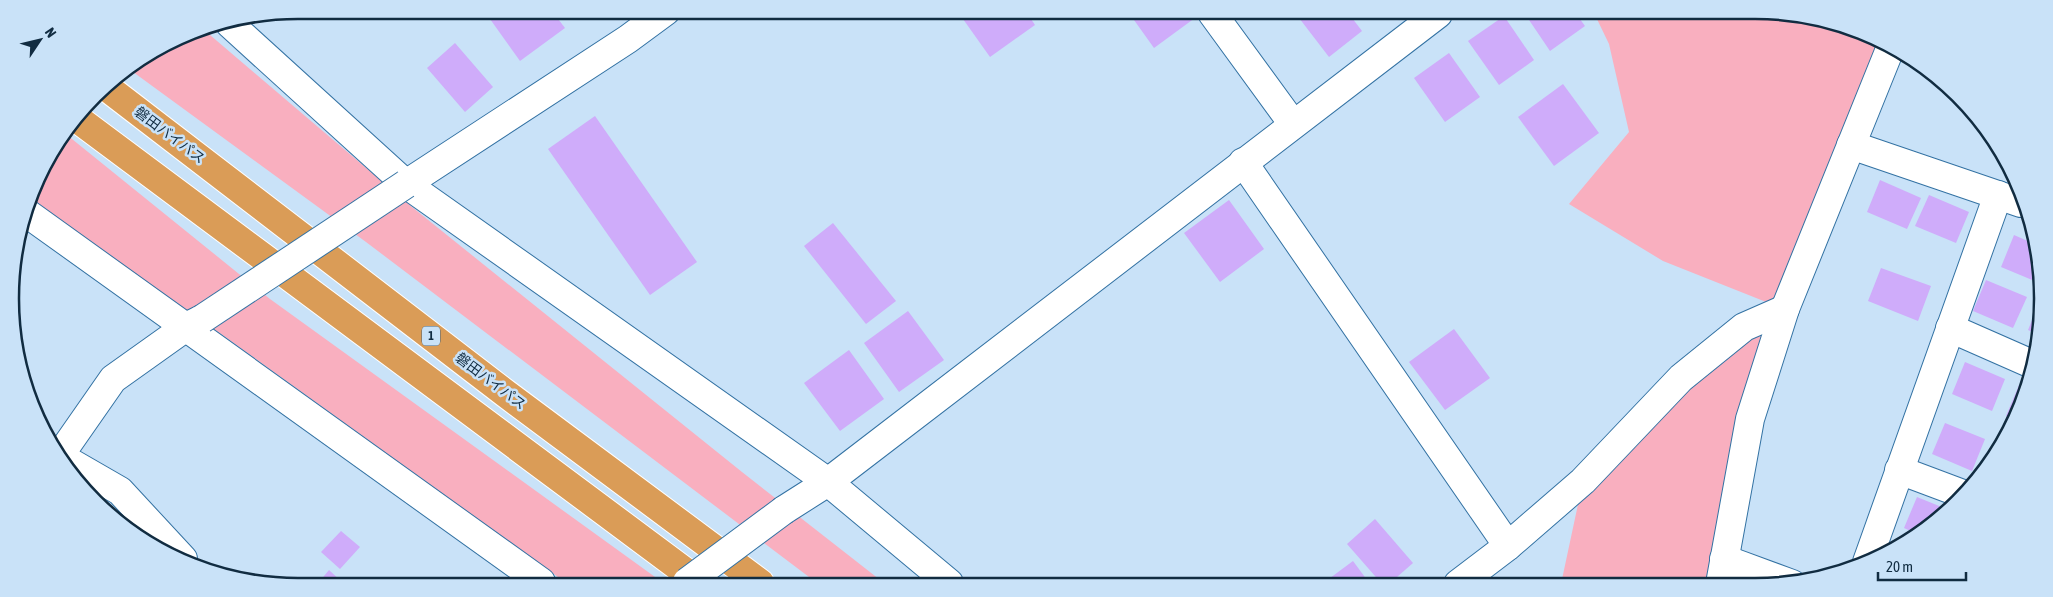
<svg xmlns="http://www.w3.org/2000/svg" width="2053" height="597" font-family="'Asap Condensed','Noto Sans JP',sans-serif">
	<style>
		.green { fill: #f9afbf }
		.building { fill: #cfacfa }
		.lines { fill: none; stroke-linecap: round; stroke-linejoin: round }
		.minor-casing { stroke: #3372a3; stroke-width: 30 }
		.tertiary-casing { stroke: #3372a3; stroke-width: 30 }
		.trunk-casing { stroke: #fff; stroke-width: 30 }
		.minor { stroke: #fff; stroke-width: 28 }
		.tertiary { stroke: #fff; stroke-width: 28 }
		.trunk { stroke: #da9c57; stroke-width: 28 }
		.minor-bridge-casing { stroke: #3372a3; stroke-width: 30; stroke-linecap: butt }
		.tertiary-bridge-casing { stroke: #3372a3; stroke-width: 30; stroke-linecap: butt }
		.minor-bridge { stroke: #fff; stroke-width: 28 }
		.tertiary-bridge { stroke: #fff; stroke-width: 28 }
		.labels { text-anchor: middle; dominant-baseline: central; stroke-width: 5; stroke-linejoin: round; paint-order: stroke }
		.shield { fill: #c9e2f8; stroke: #486378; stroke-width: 1 }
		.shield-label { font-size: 12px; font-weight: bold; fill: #112c41 }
		.street-label { font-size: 14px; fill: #112c41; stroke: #c9e2f8 }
		.rim { fill: none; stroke: #112c41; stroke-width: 2.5 }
	</style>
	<rect width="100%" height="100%" fill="#c9e2f8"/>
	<g class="green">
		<polygon points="1595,15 1811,15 1891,49 1785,309 1722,584 1561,584 1583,481 1673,386 1784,309 1663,261 1569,204 1629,132 1609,44"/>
		<polygon points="203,29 412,207 742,472 884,583 817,583 366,242 129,69 188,32"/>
		<polygon points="67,135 270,299 662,582 565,582 221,334 29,210 40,171"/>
	</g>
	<g class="building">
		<polygon points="487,11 552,11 565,28 520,61 485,12"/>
		<polygon points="958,12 1027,13 1035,25 990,57"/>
		<polygon points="1129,13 1198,13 1199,15 1154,48"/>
		<polygon points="1296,14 1349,14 1362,31 1329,57"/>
		<polygon points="1525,14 1577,15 1585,26 1550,51"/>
		<polygon points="1504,16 1534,60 1499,85 1468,41"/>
		<polygon points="455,43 493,87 465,112 427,68"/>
		<polygon points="1449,53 1480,97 1445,122 1414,78"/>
		<polygon points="1563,84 1599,133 1554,166 1518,117"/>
		<polygon points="595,116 697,262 650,295 548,149"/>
		<polygon points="1880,180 1921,198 1907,229 1867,212"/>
		<polygon points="1929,195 1969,212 1956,243 1915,226"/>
		<polygon points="1229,200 1264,249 1220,282 1184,233"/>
		<polygon points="833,223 896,301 866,324 804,246"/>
		<polygon points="2014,235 2037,245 2037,282 2001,267"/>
		<polygon points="1881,268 1931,286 1918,321 1868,301"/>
		<polygon points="1986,280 2027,297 2013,328 1973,311"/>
		<polygon points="2037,308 2037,334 2028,330"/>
		<polygon points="908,311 944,360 899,392 864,343"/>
		<polygon points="1454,329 1490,378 1445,410 1409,362"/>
		<polygon points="849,350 884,399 840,431 804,383"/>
		<polygon points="1965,362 2005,379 1992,411 1952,394"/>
		<polygon points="2019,385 2025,387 2013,419 2006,416"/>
		<polygon points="1945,423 1985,439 1972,471 1932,454"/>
		<polygon points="1917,497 1949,510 1945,515 1917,534 1904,528"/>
		<polygon points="1375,519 1413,563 1389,584 1382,584 1347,544"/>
		<polygon points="341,531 360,547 340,569 321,552"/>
		<polygon points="1353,561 1370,584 1322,584"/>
		<polygon points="329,570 342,582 319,582"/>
	</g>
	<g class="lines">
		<g class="minor-casing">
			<g id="minor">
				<polyline points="1212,13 1293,124"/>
				<polyline points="230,24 406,184 828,482 949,583"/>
				<polyline points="1851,145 2021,203"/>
				<polyline points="1243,162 1508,546"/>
				<polyline points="28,214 541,582"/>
				<polyline points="1950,328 2034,365"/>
				<polyline points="61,457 120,491 183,559"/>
				<polyline points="1899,470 1963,494"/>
				<polyline points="784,510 828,482 1438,14"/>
				<polyline points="1724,559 1792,584"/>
				<polyline points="1867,562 1998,195"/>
			</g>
		</g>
		<g class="tertiary-casing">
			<g id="tertiary">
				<polyline points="406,184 628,39 666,11"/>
				<polyline points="60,455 113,379 186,327 202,319"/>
				<polyline points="1458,584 1508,546 1583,481 1681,378 1744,327 1785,309"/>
				<polyline points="1720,584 1750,419 1785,309 1890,49"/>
			</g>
		</g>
		<g class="trunk-casing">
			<g id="trunk">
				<polyline points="105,86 505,393 760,583"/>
				<polyline points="79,120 699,582"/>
			</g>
		</g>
		<use href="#minor" class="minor"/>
		<use href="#tertiary" class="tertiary"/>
		<use href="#trunk" class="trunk"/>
		<g class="minor-bridge-casing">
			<polyline id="minor-bridge" points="687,582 784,510"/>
		</g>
		<g class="tertiary-bridge-casing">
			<polyline id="tertiary-bridge" points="202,319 406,184"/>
		</g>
		<use href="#minor-bridge" class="minor-bridge"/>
		<use href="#tertiary-bridge" class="tertiary-bridge"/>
	</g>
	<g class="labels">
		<rect class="shield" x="422" y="326.5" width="18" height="19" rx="4"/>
		<g class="shield-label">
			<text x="431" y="336">1</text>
		</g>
		<g class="street-label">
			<text transform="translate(170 135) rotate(37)">磐田バイパス</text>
			<text transform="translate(491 381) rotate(37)">磐田バイパス</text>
		</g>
	</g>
	<path d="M0 0H2053V597H0ZM298 19H1755A279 279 0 0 1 2034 298V299A279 279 0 0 1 1755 578H298A279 279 0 0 1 19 299V298A279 279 0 0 1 298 19Z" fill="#c9e2f8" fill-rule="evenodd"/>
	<path class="rim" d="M298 19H1755A279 279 0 0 1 2034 298V299A279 279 0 0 1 1755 578H298A279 279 0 0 1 19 299V298A279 279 0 0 1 298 19Z"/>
	<g transform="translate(40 40) rotate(55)" stroke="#c9e2f8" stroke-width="4" paint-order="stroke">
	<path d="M0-4L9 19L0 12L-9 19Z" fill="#112c41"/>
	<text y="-8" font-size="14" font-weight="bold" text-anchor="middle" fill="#112c41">N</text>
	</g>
	<path d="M1878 572v8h88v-8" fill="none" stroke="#112c41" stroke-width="2.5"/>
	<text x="1886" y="572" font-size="15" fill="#112c41" stroke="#c9e2f8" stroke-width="4" paint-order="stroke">20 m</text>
</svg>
